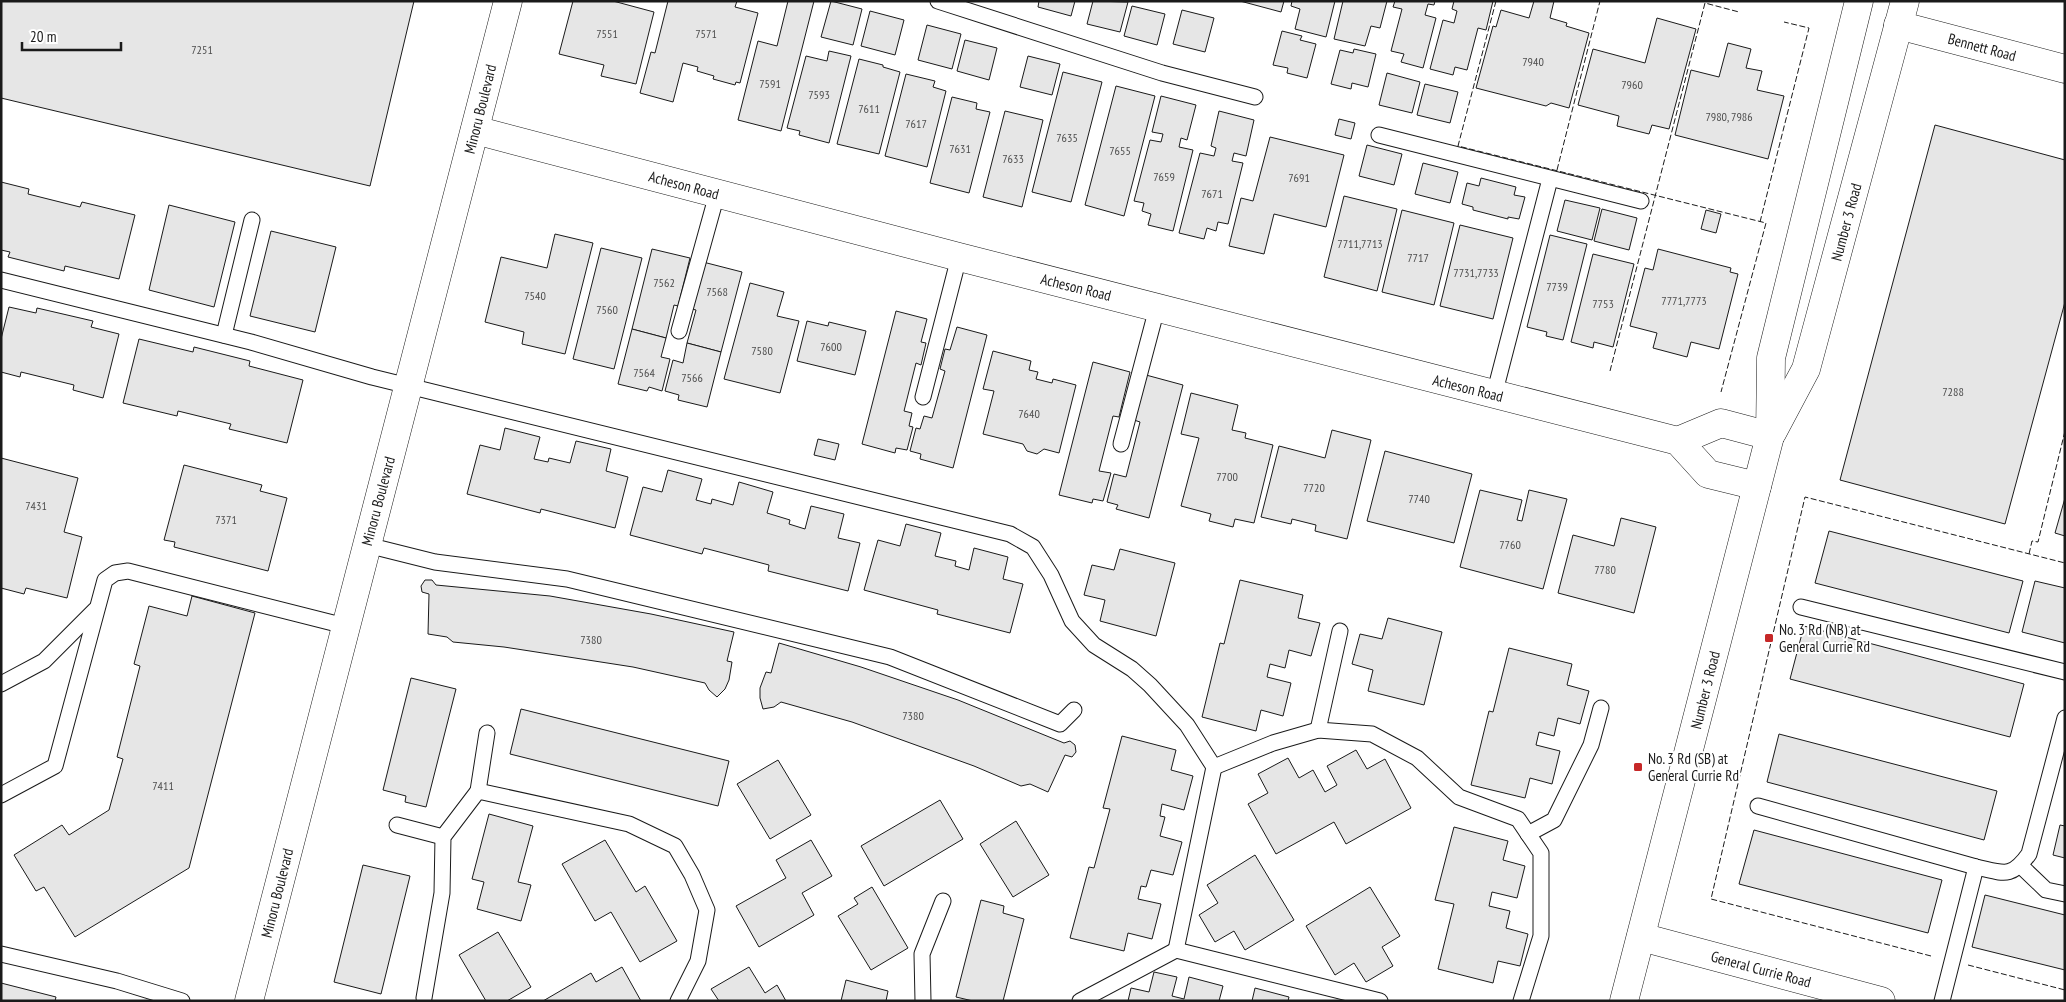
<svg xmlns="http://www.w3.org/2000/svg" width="2066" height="1002" font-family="'PT Sans Narrow',sans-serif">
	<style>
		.building { fill: #e6e6e6; stroke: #1a1a1a }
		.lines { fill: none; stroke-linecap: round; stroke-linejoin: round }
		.service-casing { stroke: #1a1a1a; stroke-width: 17 }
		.minor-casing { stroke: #1a1a1a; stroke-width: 29 }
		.tertiary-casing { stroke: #1a1a1a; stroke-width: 29 }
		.secondary-casing { stroke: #1a1a1a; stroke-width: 29 }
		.service { stroke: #fff; stroke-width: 15 }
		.minor { stroke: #fff; stroke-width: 28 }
		.tertiary { stroke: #fff; stroke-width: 28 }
		.secondary { stroke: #fff; stroke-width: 28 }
		.fence { stroke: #1a1a1a; stroke-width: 1; stroke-dasharray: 6 2.5; stroke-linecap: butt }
		.poi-dot { fill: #c62828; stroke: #fff; stroke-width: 2 }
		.labels { text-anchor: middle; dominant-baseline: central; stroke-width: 4; stroke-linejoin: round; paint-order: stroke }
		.number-label { font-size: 12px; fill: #4d4d4d }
		.street-label { font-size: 15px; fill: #1a1a1a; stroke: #fff }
		.poi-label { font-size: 15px; fill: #1a1a1a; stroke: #fff; text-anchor: start }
	</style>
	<rect width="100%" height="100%" fill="#fff"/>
	<g class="building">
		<polygon points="1,1 414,1 370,186 1,98"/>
		<polygon points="573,1 613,1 654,12 636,84 601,76 604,65 559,54"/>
		<polygon points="668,1 737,1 735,7 758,13 740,83 736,82 735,85 713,79 714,76 697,71 698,67 683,63 673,102 640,93 651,52 655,53"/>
		<polygon points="788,1 814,1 781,131 738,120 758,41 777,46"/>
		<polygon points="831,1 862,9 853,45 821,37"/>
		<polygon points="1039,1 1075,1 1071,16 1038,7"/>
		<polygon points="1093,1 1128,2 1120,32 1087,24"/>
		<polygon points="1240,1 1284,1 1281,12"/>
		<polygon points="1292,1 1335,1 1326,37 1295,29 1300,9 1291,6"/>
		<polygon points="1343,1 1387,1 1380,28 1371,26 1365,46 1334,39"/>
		<polygon points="1395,1 1435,1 1434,5 1428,4 1425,15 1436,18 1423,68 1401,62 1404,54 1391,51 1402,9 1393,7"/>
		<polygon points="1454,1 1493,1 1486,30 1478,28 1467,70 1455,67 1453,75 1430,69 1443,20 1454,23 1457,11 1452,9"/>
		<polygon points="1534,1 1554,1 1550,18 1567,23 1566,26 1589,33 1569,108 1551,103 1546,106 1476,88 1493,26 1496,27 1501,10 1529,18"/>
		<polygon points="1132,6 1165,14 1157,45 1124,36"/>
		<polygon points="1182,10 1214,18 1205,52 1173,44"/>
		<polygon points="870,11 904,20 895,55 861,46"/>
		<polygon points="1657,18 1696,29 1669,129 1652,125 1649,134 1617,126 1619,116 1578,105 1593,49 1645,63"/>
		<polygon points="927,25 961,34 952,69 918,60"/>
		<polygon points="1282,31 1302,36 1300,40 1316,44 1307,78 1287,73 1288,68 1273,65"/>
		<polygon points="965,40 997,48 989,80 957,71"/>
		<polygon points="1728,43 1751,49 1746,68 1762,71 1757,90 1784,96 1768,159 1675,135 1691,70 1719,77"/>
		<polygon points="1354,49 1376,54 1368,87 1352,83 1351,89 1331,84 1340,50 1353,53"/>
		<polygon points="829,51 851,56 829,143 799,135 800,131 787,128 806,56 827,61"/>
		<polygon points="1028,56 1060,64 1052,95 1020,87"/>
		<polygon points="859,59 883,65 883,67 900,72 879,154 837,144"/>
		<polygon points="1063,72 1102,82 1071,202 1032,192"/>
		<polygon points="1387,73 1420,82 1412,113 1379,105"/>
		<polygon points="906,74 935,81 933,87 946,91 927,167 885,156"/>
		<polygon points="1425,84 1458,92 1450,123 1417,115"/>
		<polygon points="1116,86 1155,96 1124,216 1085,205"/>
		<polygon points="1161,96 1196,105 1187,140 1181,138 1179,147 1193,150 1173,231 1148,225 1151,214 1142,211 1144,203 1134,201 1150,140 1161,142 1163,134 1152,132"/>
		<polygon points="952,97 977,103 976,109 990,112 969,193 930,183"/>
		<polygon points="1005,111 1043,120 1022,207 983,197"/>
		<polygon points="1219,111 1254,120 1246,156 1234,153 1232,161 1243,163 1228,224 1218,222 1216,231 1207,228 1204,239 1179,233 1200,153 1214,156 1216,148 1211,146"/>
		<polygon points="1339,119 1355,123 1351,139 1335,135"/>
		<polygon points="1935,125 2065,160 2065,302 2005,524 1840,480"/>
		<polygon points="1270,137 1344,155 1326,227 1274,214 1264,254 1229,246 1241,198 1253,201"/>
		<polygon points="1367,145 1402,154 1394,185 1359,176"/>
		<polygon points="1423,163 1458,172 1450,203 1415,194"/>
		<polygon points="1481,178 1516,187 1514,195 1525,197 1519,219 1508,217 1508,219 1473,210 1473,207 1462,204 1467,183 1479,186"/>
		<polygon points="1,182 29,189 28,194 80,207 82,202 135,215 119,279 65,266 64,271 8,257 10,252 1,250"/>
		<polygon points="1344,196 1397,209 1377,291 1324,277"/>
		<polygon points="1565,200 1600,208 1592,240 1557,231"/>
		<polygon points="169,205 235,222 214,307 149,290"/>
		<polygon points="1602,209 1637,218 1629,250 1594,241"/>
		<polygon points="1402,210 1454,223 1434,305 1382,292"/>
		<polygon points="1706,210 1721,214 1716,233 1701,229"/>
		<polygon points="1460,225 1513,238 1493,319 1440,306"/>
		<polygon points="271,231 336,247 315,332 250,316"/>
		<polygon points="555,234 593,243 565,354 522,344 524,332 485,322 501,257 547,268"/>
		<polygon points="1550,235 1587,244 1563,340 1546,336 1547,332 1527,327"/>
		<polygon points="601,248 642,258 614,369 573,359"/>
		<polygon points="652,249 690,258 678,306 674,305 666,338 632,329"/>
		<polygon points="1658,249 1731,268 1730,272 1738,274 1719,349 1691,342 1687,357 1653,348 1657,333 1630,326 1645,268 1653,270"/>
		<polygon points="1593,254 1634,264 1613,347 1594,342 1593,348 1571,342"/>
		<polygon points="703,262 742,272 721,352 687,343 696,310 692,309"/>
		<polygon points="750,283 784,292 777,316 799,321 780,393 724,379"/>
		<polygon points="9,307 36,313 37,308 93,321 91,327 119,334 103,398 73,390 74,385 21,372 20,377 1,372 1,339"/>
		<polygon points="896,311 927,319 921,342 926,343 921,365 916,363 904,411 912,413 909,426 913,427 907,450 896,448 895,453 862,444"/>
		<polygon points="807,321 828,326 829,322 866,331 855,375 797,361"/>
		<polygon points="957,327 987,335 953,468 920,459 921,454 910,451 916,428 920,429 924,416 932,418 945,371 940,369 945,349 950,350"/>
		<polygon points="632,329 666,338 661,357 670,359 662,391 649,387 647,391 618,384"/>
		<polygon points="139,339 193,352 194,347 250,361 249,366 303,380 287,443 229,429 231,424 178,411 177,416 123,403"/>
		<polygon points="687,343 721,352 707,407 678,400 679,395 665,391 673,360 683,363"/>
		<polygon points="993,351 1031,361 1029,370 1038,372 1036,379 1052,383 1053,379 1076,385 1059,453 1044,449 1037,454 1027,451 1023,444 983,434 994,391 983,389"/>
		<polygon points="1093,362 1130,372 1119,417 1113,416 1099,471 1111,473 1103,501 1093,499 1092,503 1059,495"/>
		<polygon points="1146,375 1183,385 1149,518 1116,509 1118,505 1107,502 1114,474 1126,477 1140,422 1134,420"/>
		<polygon points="1191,393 1238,405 1232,430 1246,433 1245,438 1273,445 1254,523 1235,519 1233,527 1209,521 1211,514 1181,506 1199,438 1181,434"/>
		<polygon points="505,428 540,437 534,459 548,462 549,458 570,463 576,441 611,449 606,471 628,477 615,528 541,509 540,513 467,494 480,445 500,450"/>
		<polygon points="1332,430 1371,440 1347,539 1315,531 1316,525 1292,519 1291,524 1261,517 1279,446 1325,458"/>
		<polygon points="818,439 839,444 835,460 814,455"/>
		<polygon points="1385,451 1472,474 1454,543 1367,521"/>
		<polygon points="1,458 78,478 64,532 82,537 67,598 26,588 24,594 1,588"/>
		<polygon points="184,465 262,485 260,491 287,498 268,571 174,547 175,542 164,540"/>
		<polygon points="668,470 702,479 696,500 711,504 712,499 733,505 739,482 773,492 767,513 790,520 789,524 805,529 811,506 844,514 838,538 860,543 848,591 768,571 769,565 704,548 702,554 630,535 643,487 662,492"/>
		<polygon points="1480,490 1522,500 1517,520 1522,521 1529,490 1567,499 1543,589 1460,567"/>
		<polygon points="2065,498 2065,536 2055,533"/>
		<polygon points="1621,518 1656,527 1634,613 1558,593 1573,535 1614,546"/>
		<polygon points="906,524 941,533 935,556 956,561 955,566 969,570 974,548 1008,557 1003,579 1023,584 1010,633 937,614 938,610 864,590 878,540 900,546"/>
		<polygon points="1829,531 2023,581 2009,633 1815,583"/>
		<polygon points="1120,549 1175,563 1156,636 1100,621 1105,600 1084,595 1092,565 1114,570"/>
		<polygon points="425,580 432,580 436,585 550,596 651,614 734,632 727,661 732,662 729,680 725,689 717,697 709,690 705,683 633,667 504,647 453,642 447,637 428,634 429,594 422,592 421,586"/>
		<polygon points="1240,580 1303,595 1298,618 1320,623 1311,656 1289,650 1285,668 1270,664 1267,677 1291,683 1283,716 1261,710 1256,731 1202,717 1220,643 1224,644"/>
		<polygon points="2035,581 2065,588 2065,643 2022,632"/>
		<polygon points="192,596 255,613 189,868 75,937 44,887 36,891 14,855 62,825 69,835 109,810 123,759 117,757 140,666 134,664 149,606 187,616"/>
		<polygon points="1388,618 1442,632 1424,705 1368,691 1373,670 1352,664 1360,634 1382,639"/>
		<polygon points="1804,626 2024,684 2010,737 1790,679"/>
		<polygon points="779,643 861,667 958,700 1064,743 1070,741 1075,745 1076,752 1072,757 1065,755 1048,792 1030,784 1021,786 974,766 852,722 781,702 774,707 763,709 760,698 760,688 766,672 771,673"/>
		<polygon points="1509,648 1572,664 1567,685 1589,691 1580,724 1558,718 1554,736 1539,732 1536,745 1560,751 1552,784 1530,778 1525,798 1471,785 1489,711 1493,712"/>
		<polygon points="411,678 456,689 426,807 405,802 406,796 383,790"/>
		<polygon points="521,709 729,761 718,806 510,754"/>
		<polygon points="1779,734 1997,791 1984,840 1767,782"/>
		<polygon points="1122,736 1176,750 1171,770 1193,776 1184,810 1162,804 1160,816 1165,817 1160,836 1182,842 1173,875 1151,870 1146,887 1141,886 1138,899 1161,904 1152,939 1128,933 1124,951 1070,938 1089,867 1094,868 1110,809 1103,808"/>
		<polygon points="1356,750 1367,769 1385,759 1411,808 1346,844 1334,822 1276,854 1248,804 1268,793 1258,774 1288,758 1299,778 1313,770 1325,792 1337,785 1327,766"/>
		<polygon points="778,760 811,815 770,839 737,784"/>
		<polygon points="940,800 963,839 884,886 861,846"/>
		<polygon points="489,814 533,826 518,882 531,885 521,921 477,909 484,882 472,879"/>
		<polygon points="1016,821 1049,875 1013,897 980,844"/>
		<polygon points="2060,825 2065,826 2065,858 2053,855"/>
		<polygon points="1454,827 1508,841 1503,860 1525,866 1517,898 1492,892 1489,906 1510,911 1506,928 1528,934 1520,966 1498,961 1493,983 1438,969 1454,904 1435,900"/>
		<polygon points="1754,830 1942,880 1928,933 1739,884"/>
		<polygon points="605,840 636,892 645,886 677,941 640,962 611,912 595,921 562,864"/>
		<polygon points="811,840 832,876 802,893 814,915 759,947 736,906 786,878 776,860"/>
		<polygon points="1255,855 1294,920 1245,950 1234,931 1215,942 1199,915 1218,903 1207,885"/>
		<polygon points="363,865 410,876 381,994 334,982"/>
		<polygon points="872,887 908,948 871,970 838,916 858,904 854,898"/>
		<polygon points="1370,887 1400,936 1382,947 1393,966 1366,982 1354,963 1335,975 1306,926"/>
		<polygon points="1985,895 2065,915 2065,970 1972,947"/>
		<polygon points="981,900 1004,906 1003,913 1024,919 1003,1001 973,1001 956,997"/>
		<polygon points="498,932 531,987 507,1001 486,1001 459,955"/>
		<polygon points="622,967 641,1001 543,1001 591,973 596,982"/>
		<polygon points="749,967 765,993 777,985 786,1001 719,1001 711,989"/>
		<polygon points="1154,972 1177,977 1172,996 1184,999 1189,977 1223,986 1219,1001 1128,1001 1131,988 1149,992"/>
		<polygon points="846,980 888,991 886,1001 841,1001"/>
		<polygon points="1,983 56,997 55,1001 1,1001"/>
		<polygon points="1255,988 1289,997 1288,1001 1252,1001"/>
	</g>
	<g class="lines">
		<g class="service-casing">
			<g id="service">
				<polyline points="938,1 1162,73 1255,97"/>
				<polyline points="1379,135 1641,201"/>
				<polyline points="1,280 251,342 372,377 1010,534 1033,547 1051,575 1072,621 1094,645 1132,669 1150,685 1187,725 1214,767 1176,950 1380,1001"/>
				<polyline points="679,331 717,194"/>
				<polyline points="224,335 252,220"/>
				<polyline points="1494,395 1550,179"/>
				<polyline points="923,397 959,257"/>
				<polyline points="1121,444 1157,308"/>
				<polyline points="367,545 435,562 567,579 890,657 1060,724 1074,710"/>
				<polyline points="1801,607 2065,672"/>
				<polyline points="1,684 44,661 95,610"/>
				<polyline points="1318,730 1340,631"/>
				<polyline points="1214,767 1273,743 1318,730 1372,734 1417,758 1459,797 1518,819 1541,853 1541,936 1521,1001"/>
				<polyline points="478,791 487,733"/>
				<polyline points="1,795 55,766 105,580 115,573 128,571 345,626"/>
				<path d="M1758 806 1976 867C2004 873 2011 879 2029 854L2065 718"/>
				<polyline points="397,825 443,837"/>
				<polyline points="1528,834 1554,820 1591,745 1601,708"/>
				<polyline points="2021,866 2046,890 2065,894"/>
				<polyline points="1,954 117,981 182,1001"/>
				<polyline points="424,998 442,893 443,837 478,791 629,824 675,846 692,875 707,910 698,961 678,1001"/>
				<polyline points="923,1001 922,954 943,901"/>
				<polyline points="1080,1001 1176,950"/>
				<polyline points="1942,1001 1976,867"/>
			</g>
		</g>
		<g class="minor-casing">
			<g id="minor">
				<polyline points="1898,25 2065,69"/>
				<polyline points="475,130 959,257 1678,441 1708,474 1757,486"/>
				<polyline points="1678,441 1721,423 1770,436"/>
				<polyline points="1641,937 1881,1001"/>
			</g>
		</g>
		<g class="tertiary-casing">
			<polyline id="tertiary" points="249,1001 508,1"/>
		</g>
		<g class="secondary-casing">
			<g id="secondary">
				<polyline points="1772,433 1806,369 1905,1"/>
				<polyline points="1624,1001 1770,436 1771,358 1859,1"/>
			</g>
		</g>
		<use href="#service" class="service"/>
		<use href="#minor" class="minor"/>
		<use href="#tertiary" class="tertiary"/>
		<use href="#secondary" class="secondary"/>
		<g class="fence">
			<polyline points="1496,1 1458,146 1766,223 1721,392"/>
			<polyline points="1557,170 1600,1"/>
			<polyline points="1760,222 1809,28 1784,22"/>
			<polyline points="1610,371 1705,3 1739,12"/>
			<polyline points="2029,554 2032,541 2038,542 2065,431"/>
			<polyline points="1931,956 1711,899 1805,497 2065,563"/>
			<polyline points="1968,965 2065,990"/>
		</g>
	</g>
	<g class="poi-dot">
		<rect x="1764" y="633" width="10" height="10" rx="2.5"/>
		<rect x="1633" y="762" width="10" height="10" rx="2.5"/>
	</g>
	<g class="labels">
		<g class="number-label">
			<text x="607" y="33">7551</text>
			<text x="706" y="33">7571</text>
			<text x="202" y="49">7251</text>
			<text x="1533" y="61">7940</text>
			<text x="770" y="83">7591</text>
			<text x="1632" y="84">7960</text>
			<text x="819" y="94">7593</text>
			<text x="869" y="108">7611</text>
			<text x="1729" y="116">7980, 7986</text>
			<text x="916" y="123">7617</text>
			<text x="1067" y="137">7635</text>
			<text x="960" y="148">7631</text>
			<text x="1120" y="150">7655</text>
			<text x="1013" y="158">7633</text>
			<text x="1164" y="176">7659</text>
			<text x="1299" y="177">7691</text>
			<text x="1212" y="193">7671</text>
			<text x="1360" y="243">7711,7713</text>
			<text x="1418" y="257">7717</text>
			<text x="1476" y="272">7731,7733</text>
			<text x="664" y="282">7562</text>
			<text x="1557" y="286">7739</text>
			<text x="717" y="291">7568</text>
			<text x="535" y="295">7540</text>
			<text x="1684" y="300">7771,7773</text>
			<text x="1603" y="303">7753</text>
			<text x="607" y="309">7560</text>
			<text x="831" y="346">7600</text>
			<text x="762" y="350">7580</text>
			<text x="644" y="372">7564</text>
			<text x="692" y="377">7566</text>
			<text x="1953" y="391">7288</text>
			<text x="1029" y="413">7640</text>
			<text x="1227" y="476">7700</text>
			<text x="1314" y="487">7720</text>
			<text x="1419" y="498">7740</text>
			<text x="36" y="505">7431</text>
			<text x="226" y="519">7371</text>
			<text x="1510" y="544">7760</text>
			<text x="1605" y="569">7780</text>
			<text x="591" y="639">7380</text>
			<text x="913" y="715">7380</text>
			<text x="163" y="785">7411</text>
		</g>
		<g class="street-label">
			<text transform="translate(1982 47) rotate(15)">Bennett Road</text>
			<text transform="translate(480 109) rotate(-76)">Minoru Boulevard</text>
			<text transform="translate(684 185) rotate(15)">Acheson Road</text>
			<text transform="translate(1846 222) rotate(-75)">Number 3 Road</text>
			<text transform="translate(1076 287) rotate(14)">Acheson Road</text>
			<text transform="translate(1468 388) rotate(14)">Acheson Road</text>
			<text transform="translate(378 501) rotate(-75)">Minoru Boulevard</text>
			<text transform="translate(1705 690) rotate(-76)">Number 3 Road</text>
			<text transform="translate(277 893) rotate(-76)">Minoru Boulevard</text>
			<text transform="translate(1761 969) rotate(15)">General Currie Road</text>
		</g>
		<g class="poi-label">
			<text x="1779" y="629">No. 3 Rd (NB) at<tspan x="1779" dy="17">General Currie Rd</tspan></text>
			<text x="1648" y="758">No. 3 Rd (SB) at<tspan x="1648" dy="17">General Currie Rd</tspan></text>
		</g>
	</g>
	<rect width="2066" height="1002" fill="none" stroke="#1a1a1a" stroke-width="5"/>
	<path d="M22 42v8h99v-8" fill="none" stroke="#1a1a1a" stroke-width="2.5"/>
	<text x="30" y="42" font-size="15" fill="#1a1a1a" stroke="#ffffff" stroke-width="4" paint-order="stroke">20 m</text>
</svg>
